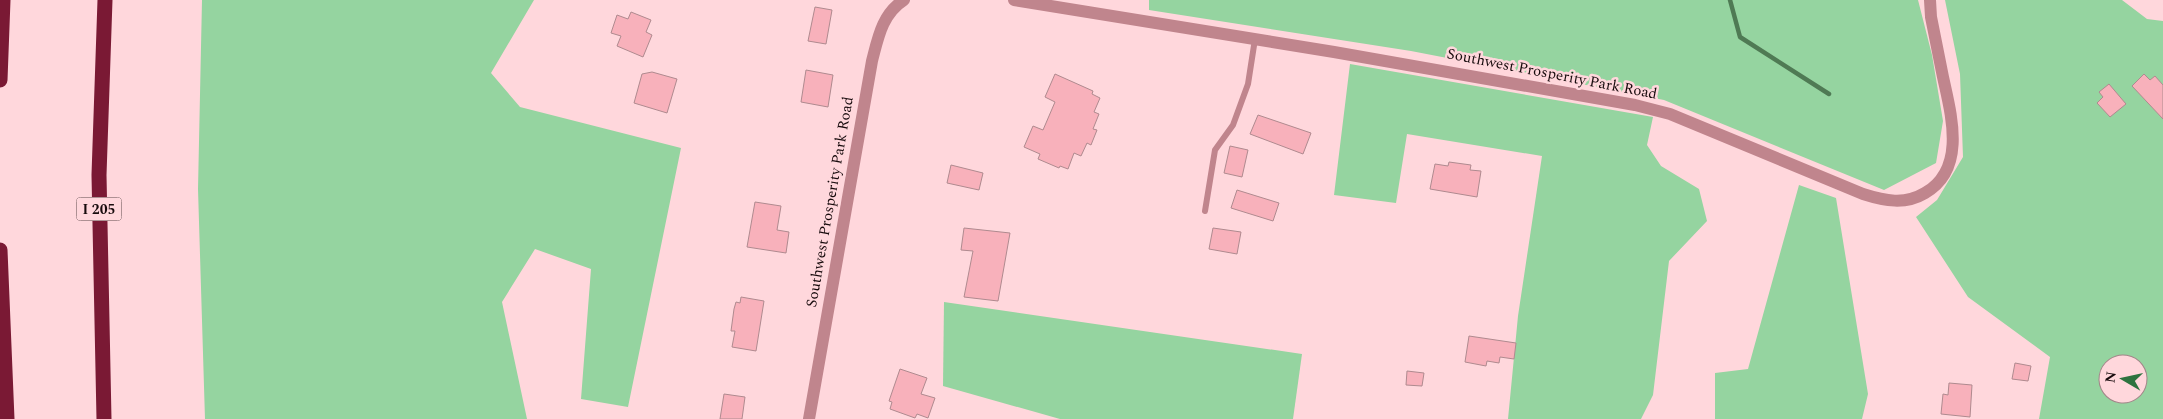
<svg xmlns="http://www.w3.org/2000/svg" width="2163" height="419" font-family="Spectral,serif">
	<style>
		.green { fill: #95d4a0; fill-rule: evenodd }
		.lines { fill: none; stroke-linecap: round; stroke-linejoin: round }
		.stream { stroke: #4f7a54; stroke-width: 4.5 }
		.building { fill: #f8b1bb; stroke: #af8a8f }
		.lane { stroke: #c0858d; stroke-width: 6 }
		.street { stroke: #c0858d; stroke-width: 12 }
		.highway { stroke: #7a1934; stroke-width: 15 }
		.labels { text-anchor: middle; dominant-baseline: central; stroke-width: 5; stroke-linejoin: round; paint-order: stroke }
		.shield { fill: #ffd7dc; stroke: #5d484b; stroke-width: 1 }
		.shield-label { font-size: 14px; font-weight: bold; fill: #180b0d }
		.street-label { font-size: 15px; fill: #180b0d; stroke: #ffd7dc }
	</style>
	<rect width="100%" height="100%" fill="#ffd7dc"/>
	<g class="green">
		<polygon points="202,0 534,0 491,73 520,107 681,148 628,407 581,399 591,269 535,249 502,302 527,419 205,419 198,189"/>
		<polygon points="1149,0 1918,0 1932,55 1943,121 1936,163 1884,190 1664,100 1411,51 1149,10"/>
		<path d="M1945 0H2122L2147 19 2163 21V419H2039L2050 357 1968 297 1916 217 1937 200 1963 157 1960 74ZM2108 364H2138V394H2108Z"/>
		<polygon points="1350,64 1653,117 1647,145 1661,166 1699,189 1707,221 1669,261 1653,395 1641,419 1508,419 1518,316 1542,156 1407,134 1396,203 1334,195"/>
		<polygon points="1799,185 1836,198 1868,394 1862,419 1715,419 1715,373 1748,369"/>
		<polygon points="944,302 1302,354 1293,419 1060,419 943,386"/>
	</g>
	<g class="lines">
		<polyline class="stream" points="1730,0 1740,37 1829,94"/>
	</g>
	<g class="building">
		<polygon points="815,7 832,10 826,44 808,41"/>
		<polygon points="631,12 651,20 646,32 652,35 643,57 617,46 621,36 611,33 617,15 628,19"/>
		<polygon points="806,70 833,75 828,107 801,102"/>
		<polygon points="652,72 677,79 667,113 634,103 642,74"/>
		<polygon points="1055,74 1093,91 1092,94 1100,98 1094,112 1099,114 1093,129 1097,130 1091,145 1087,143 1081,156 1074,153 1068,169 1060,166 1059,168 1038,159 1040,154 1024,147 1033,126 1043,130 1055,102 1045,97"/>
		<polygon points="2144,74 2150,80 2155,76 2163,85 2163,119 2132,86"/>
		<polygon points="2109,84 2126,104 2110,117 2097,103 2103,97 2099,92"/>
		<polygon points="1258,115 1311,133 1303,154 1250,134"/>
		<polygon points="1230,146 1248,150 1242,177 1224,173"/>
		<polygon points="1449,162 1471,165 1470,170 1481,171 1477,197 1430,189 1435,164 1448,166"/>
		<polygon points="951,165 983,173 979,190 947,183"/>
		<polygon points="1237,190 1279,203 1273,221 1231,208"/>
		<polygon points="755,202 781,206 777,230 789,232 786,253 747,247"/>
		<polygon points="964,228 1010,233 998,301 964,297 973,251 961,250"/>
		<polygon points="1213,228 1241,232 1237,254 1209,249"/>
		<polygon points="741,297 764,301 756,351 732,347 735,331 731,331 734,309 736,302 740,303"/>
		<polygon points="1469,336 1516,343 1514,359 1500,357 1499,363 1487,361 1486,366 1465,362"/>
		<polygon points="2015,363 2031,366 2028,381 2012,379"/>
		<polygon points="900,369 927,378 921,394 935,398 928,418 917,414 915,418 890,409 892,402 889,401"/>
		<polygon points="1407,371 1424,373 1422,386 1406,385"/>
		<polygon points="1949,383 1972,385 1970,417 1941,414 1943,394 1948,395"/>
		<polygon points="724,394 745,397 742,419 720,419"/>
	</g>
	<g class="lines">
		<polyline class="lane" points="1205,211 1215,150 1233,125 1248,84 1255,39"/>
		<g class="street">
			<path d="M1014 0 1334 52 1635 105 1670 114 1863 194C1885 201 1905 205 1925 193 1967 169 1951 114 1943 77 1939 57 1935 37 1931 17L1930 0"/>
			<path d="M809 419 872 61C878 38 882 14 904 0"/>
		</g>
		<g class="highway">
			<polyline points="0,80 3,0"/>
			<polyline points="0,250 7,419"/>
			<polyline points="104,419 99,175 105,0"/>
		</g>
	</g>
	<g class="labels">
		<rect class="shield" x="76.5" y="197.5" width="45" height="23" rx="4"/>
		<g class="shield-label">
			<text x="99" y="209">I 205</text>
		</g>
		<g class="street-label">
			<text transform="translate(1552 74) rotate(11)">Southwest Prosperity Park Road</text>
			<text transform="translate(830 202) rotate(-80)">Southwest Prosperity Park Road</text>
		</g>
	</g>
	<g transform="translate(2123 379) rotate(279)"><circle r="24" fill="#ffd7dc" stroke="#a38589"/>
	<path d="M0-4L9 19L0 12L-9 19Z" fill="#2d733f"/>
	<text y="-8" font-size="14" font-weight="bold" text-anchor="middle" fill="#180b0d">N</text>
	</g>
</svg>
